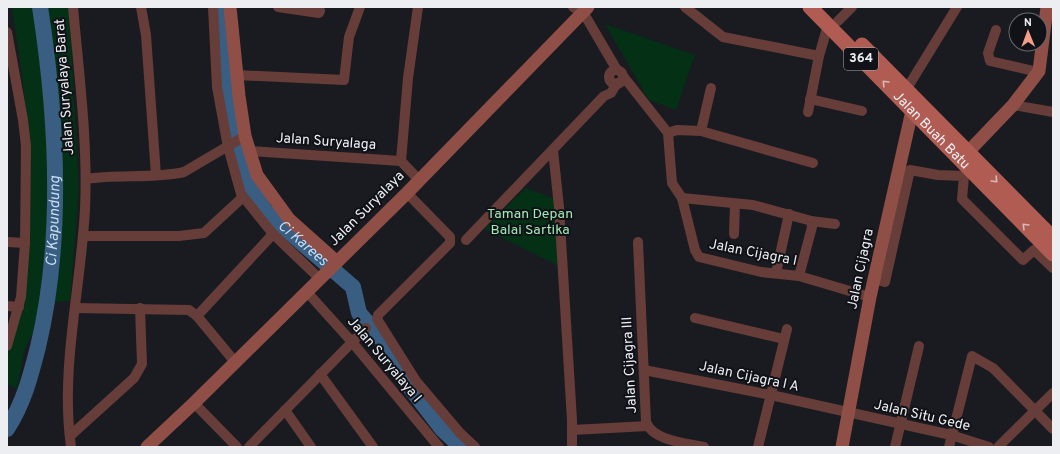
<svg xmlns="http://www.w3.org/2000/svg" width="1060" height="454" font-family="Overpass,sans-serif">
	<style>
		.green { fill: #043016 }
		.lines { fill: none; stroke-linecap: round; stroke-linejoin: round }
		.river { stroke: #395e81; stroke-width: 16 }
		.street { stroke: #663d38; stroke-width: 10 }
		.secondary { stroke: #904f46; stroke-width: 13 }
		.primary { stroke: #b05c52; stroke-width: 15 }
		.oneway { stroke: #d7bbba }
		.labels { text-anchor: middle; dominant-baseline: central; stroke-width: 4; stroke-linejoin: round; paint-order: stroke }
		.shield { fill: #101217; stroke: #aaacb0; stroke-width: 1 }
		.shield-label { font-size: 13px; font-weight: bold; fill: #eceef2 }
		.street-label { font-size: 14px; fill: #eceef2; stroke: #101217 }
		.park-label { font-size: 14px; fill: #a1e9b5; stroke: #101217 }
		.water-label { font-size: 15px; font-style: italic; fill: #c6ddf4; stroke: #101217 }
	</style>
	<rect width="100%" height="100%" fill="#191b21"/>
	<g class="green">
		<polygon points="12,7 69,7 79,189 70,301 40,302 33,332 24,351 17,389 7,384 7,359 19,317 28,133 23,83"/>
		<polygon points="605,24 695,55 676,110 649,100"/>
		<polygon points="526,188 555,199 561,267 484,229"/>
	</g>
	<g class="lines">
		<g class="river">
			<path id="s1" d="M219 7 224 87 237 156 252 190 265 211 353 287 359 313 385 343 409 386 442 429 461 447"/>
			<path id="s2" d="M7 429C24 402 30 378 38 347 64 239 57 117 40 7"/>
		</g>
		<g class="street">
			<polyline points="141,7 146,35 156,175"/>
			<polyline points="213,7 217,87 228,147 241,194 273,234 320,279"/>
			<polyline points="278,7 319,13 320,11 314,7"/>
			<polyline points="418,7 408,78 401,161 419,180"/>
			<polyline points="573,7 583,12 617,70"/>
			<polyline points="685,7 723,37 819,56"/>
			<polyline points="838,21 852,7"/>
			<polyline points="996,30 988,53 990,61 1038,72"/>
			<polyline points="7,32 23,120 26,146 25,243 21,297 7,346"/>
			<circle cx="616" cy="77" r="7"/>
			<polyline points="236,75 344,80 349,37 360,7"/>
			<polyline points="623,76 668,133 672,183 682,198 695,250 699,257 761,272 799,276 870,297"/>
			<polyline points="906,90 957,7"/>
			<polyline points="810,99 862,111"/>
			<polyline points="1013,105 1053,112"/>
			<polyline points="808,112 819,56 828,25"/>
			<polyline points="701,131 711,88"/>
			<polyline points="668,133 677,130 701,131 813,163"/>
			<polyline points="553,150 559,207 572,420 572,447"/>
			<polyline points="249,151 401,161"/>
			<path d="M86 179C118 174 153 179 184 172L245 136"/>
			<polyline points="407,193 450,237 450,243 378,315 377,319 416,381 460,433 475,447"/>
			<polyline points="682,198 753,205 808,220 811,221 812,227 799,276"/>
			<polyline points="811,221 835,224"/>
			<polyline points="734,234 735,204"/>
			<polyline points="83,236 179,236 204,233 243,197"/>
			<polyline points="466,240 604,96 611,93 617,83"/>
			<polyline points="7,242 25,243"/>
			<path d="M638 242 646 422C653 441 686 443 704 447"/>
			<polyline points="776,273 789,214"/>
			<polyline points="874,279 885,282 910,170 938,175 964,176 962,199 1023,260 1034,250 1053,268"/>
			<polyline points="307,292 352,342 439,447"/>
			<polyline points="7,306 19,307"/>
			<polyline points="75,308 189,310 197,316 235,362"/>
			<polyline points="197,316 273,234"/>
			<polyline points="695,318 784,339"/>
			<polyline points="644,370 771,395 951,435 989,447"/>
			<polyline points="320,374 373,447"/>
			<polyline points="194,403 237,447"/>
			<polyline points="285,410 311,447"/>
			<polyline points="572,430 648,426"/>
			<polyline points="70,436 134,378 142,364 140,308"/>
			<path d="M71 447C60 368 81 288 85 209 88 142 79 74 73 7"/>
			<polyline points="249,447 366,328"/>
			<polyline points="758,447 787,329"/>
			<polyline points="895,447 919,346"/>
			<polyline points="949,447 972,356 993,368 1053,429"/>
			<polyline points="998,447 1053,393"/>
		</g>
		<g class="secondary">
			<polyline points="230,7 239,96 245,136 257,175 289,219 337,262"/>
			<polyline points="969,162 968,152 1013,105 1039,71 1047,7"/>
			<polyline points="147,447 194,403 407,193 588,7"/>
			<polyline points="842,447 870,297 914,102"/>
		</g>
		<g class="primary">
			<path id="s3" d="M810 7 1053 254"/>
			<polyline points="862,45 1053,238"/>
		</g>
	</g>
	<defs><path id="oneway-chevron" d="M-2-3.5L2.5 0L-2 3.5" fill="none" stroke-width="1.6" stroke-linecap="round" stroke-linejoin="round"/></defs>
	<g class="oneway">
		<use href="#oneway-chevron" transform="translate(885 83) rotate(-134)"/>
		<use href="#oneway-chevron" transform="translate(995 180) rotate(46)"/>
		<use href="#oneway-chevron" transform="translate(1025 226) rotate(-135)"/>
	</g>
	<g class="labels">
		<rect class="shield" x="844" y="48" width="34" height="22" rx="3"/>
		<g class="shield-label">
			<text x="861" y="59">364</text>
		</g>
		<g class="street-label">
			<text transform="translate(65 87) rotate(-94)">Jalan Suryalaya Barat</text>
			<text stroke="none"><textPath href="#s3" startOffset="173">Jalan Buah Batu</textPath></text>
			<text transform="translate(326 142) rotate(4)">Jalan Suryalaga</text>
			<text transform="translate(367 209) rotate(-45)">Jalan Suryalaya</text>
			<text transform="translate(753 253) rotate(11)">Jalan Cijagra I</text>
			<text transform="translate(861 269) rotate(-78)">Jalan Cijagra</text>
			<text transform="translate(384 360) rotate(50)">Jalan Suryalaya I</text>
			<text transform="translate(630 365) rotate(-93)">Jalan Cijagra III</text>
			<text transform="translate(749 377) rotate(12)">Jalan Cijagra I A</text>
			<text transform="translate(922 416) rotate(13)">Jalan Situ Gede</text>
		</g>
		<g class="park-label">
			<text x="530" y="214">Taman Depan<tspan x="530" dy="16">Balai Sartika</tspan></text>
		</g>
		<g class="water-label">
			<text stroke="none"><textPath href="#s2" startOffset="215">Ci Kapundung</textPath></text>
			<text stroke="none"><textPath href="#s1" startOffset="262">Ci Karees</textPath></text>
		</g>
	</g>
	<rect width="1060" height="454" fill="none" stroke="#eceef2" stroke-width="16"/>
	<g transform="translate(1028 32) rotate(359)"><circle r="19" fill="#101217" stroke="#686a6f"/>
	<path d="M0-3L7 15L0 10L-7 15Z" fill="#f49e8a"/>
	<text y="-6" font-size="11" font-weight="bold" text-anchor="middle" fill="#eceef2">N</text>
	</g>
</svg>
